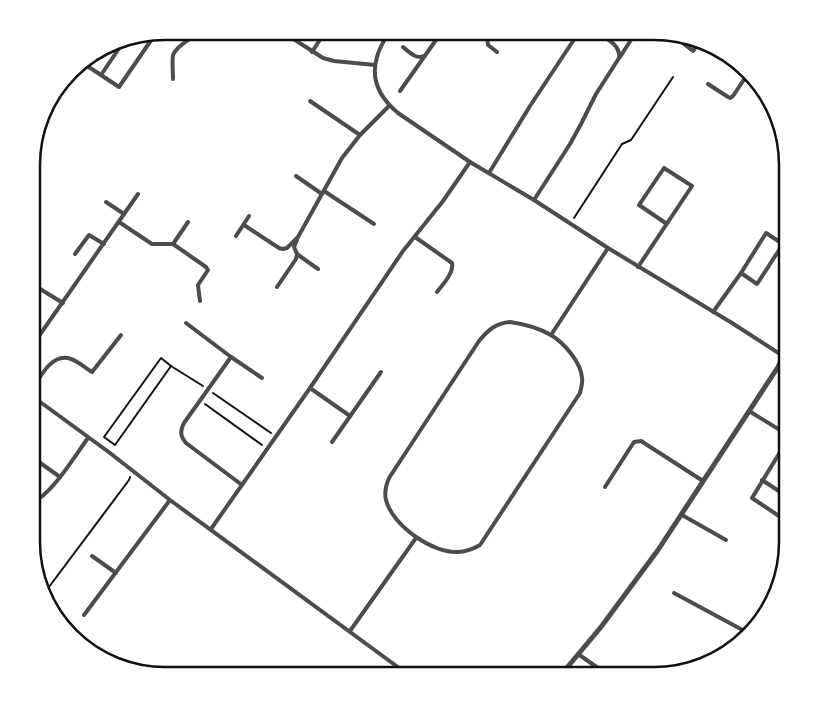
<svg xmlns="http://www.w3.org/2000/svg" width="819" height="707" font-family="'Libre Baskerville',serif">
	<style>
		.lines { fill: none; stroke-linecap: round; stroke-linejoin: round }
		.path { stroke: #111; stroke-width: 2 }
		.minor { stroke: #4c4c4c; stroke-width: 4 }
		.tertiary { stroke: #4c4c4c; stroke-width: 5 }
		.rim { fill: none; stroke: #111; stroke-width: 2.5 }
	</style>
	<rect width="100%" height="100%" fill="#fff"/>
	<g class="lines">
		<g class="path">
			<polyline points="574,218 622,144 631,140 673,77"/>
			<polygon points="161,358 171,366 115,445 104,437"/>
			<polyline points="171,366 203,386"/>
			<polyline points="213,393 271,433"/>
			<polyline points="205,404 262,445"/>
			<polyline points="43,595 129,480 130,477"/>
		</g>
		<g class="minor">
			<polyline points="281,31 323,58 334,61 375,65"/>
			<path d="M389 31C385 40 379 48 377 57 370 80 380 98 398 113L470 162 534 200 608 248 732 323 783 356"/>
			<polyline points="479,31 487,37 488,45 497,52"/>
			<polyline points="126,38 101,75 119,87 156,33"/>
			<polyline points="688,38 684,44 693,51 700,41"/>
			<path d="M403 47C409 52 417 60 424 56"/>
			<polyline points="312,52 323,35 317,31"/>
			<polyline points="620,57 636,32"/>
			<polyline points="81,62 101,75"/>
			<path d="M173 79C173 73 172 60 173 55 178 44 195 36 205 31"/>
			<polyline points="708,84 728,97 730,98 733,96 749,72"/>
			<polyline points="400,91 436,40 444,31"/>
			<polyline points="310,101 360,135"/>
			<polyline points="489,173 530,106 579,32"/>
			<polyline points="296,176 322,194"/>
			<polyline points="324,191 374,224"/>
			<path d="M534 200 570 144 581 124 596 94 619 58C621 44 605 38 595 32"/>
			<polyline points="106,202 124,214"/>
			<polyline points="119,222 152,244 173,244"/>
			<polyline points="244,225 279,248 283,249 287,248 298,237 342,158 360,135 389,106"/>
			<polygon points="766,233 783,244 757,284 741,273"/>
			<polyline points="236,236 249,216"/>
			<path d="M415 237 452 263C454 273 443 284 437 292"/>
			<polyline points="778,241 787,227"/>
			<polyline points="173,244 206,267 208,270 198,285 200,301"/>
			<polyline points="173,244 188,222"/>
			<polyline points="75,254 89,235 104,244"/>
			<polyline points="297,254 318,269"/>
			<polyline points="638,267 692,186 664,168 639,205 667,224"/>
			<polyline points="32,284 63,303"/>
			<polyline points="277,287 296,259 297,254 294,247 297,240"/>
			<polyline points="713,312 741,273"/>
			<path d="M510 322C524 324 539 328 551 335 564 343 581 362 582 378 583 383 581 388 580 393L480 545C473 549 465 552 458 552 433 554 392 525 386 500 384 492 386 485 389 478L479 341C488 330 496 323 510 322Z"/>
			<polyline points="186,323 231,357 262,378"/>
			<polyline points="551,335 608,248"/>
			<polyline points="32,346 138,194"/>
			<path d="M231 357 184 423C180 431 180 436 186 443L242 485"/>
			<polyline points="310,388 350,416"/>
			<path d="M32 390C40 377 52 352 71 359 78 361 85 368 92 372L121 335"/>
			<polyline points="32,396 110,453 170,500 410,676"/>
			<polyline points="749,411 788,435"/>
			<polyline points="788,439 752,498 788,522"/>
			<polyline points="332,442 381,372"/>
			<polyline points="32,457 60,477"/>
			<polyline points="762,480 788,497"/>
			<polyline points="605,487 632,445 634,442 641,441 703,481"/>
			<path d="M32 503C53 493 74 457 88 438"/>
			<polyline points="682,515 726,540"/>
			<polyline points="211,529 310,388 403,251 443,201 470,162"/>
			<polyline points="92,556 116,573"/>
			<polyline points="674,593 750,634"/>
			<polyline points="84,615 170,500"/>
			<polyline points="350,631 416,538"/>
			<polyline points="578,654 608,675"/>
		</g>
		<polyline class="tertiary" points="560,676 601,627 658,550 778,367 783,356 788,350"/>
	</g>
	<path d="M0 0H819V707H0ZM165 40H654A125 125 0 0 1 779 165V542A125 125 0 0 1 654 667H165A125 125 0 0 1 40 542V165A125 125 0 0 1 165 40Z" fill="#fff" fill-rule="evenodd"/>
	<path class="rim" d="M165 40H654A125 125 0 0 1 779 165V542A125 125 0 0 1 654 667H165A125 125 0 0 1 40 542V165A125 125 0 0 1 165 40Z"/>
</svg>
